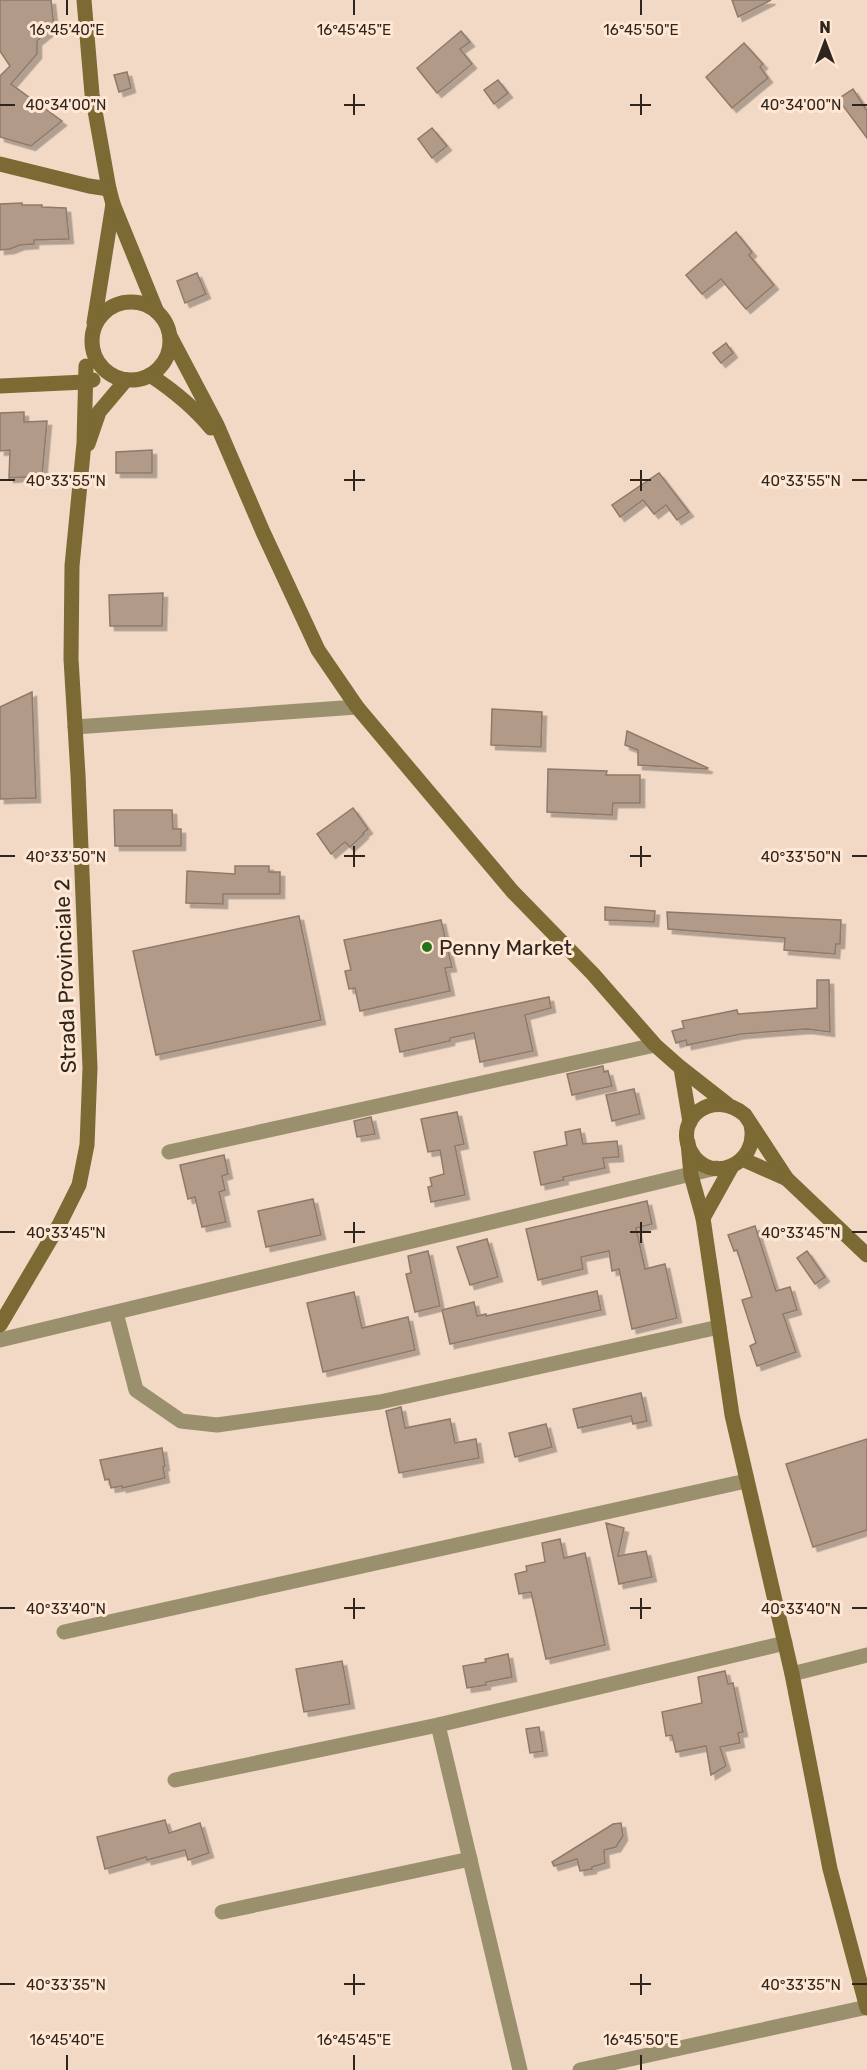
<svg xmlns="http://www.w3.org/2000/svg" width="867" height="2070" font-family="Rubik,sans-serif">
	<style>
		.building { fill: #b19b88; stroke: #8f7968; stroke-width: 1.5; filter: url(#shadow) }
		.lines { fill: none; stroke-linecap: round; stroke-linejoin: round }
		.street { stroke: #9b906d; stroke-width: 15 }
		.secondary { stroke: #7b6a33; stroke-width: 15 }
		.ticks { fill: none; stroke: #2e251e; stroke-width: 2 }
		.poi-dot { fill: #24731a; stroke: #ffe7d3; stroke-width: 2 }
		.labels { text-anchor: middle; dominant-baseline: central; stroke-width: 6; stroke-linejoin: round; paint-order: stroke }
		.poi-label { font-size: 21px; fill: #2e251e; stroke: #ffe7d3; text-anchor: start }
		.street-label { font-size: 21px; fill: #2e251e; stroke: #ffe7d3 }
		.ticks-label { font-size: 15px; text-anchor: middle; fill: #2e251e; stroke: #ffe7d3; stroke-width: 6; stroke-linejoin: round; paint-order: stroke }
	</style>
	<defs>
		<filter id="shadow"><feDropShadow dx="4.5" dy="4.5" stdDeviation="0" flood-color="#0004"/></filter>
	</defs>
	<rect width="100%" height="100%" fill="#f1d9c6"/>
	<g class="building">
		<polygon points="0,0 51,0 54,27 37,41 37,54 11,84 62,121 31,146 0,137 0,76 10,66 0,51"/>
		<polygon points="732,0 771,0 738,17"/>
		<polygon points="461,31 470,42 460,49 472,64 437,93 417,68"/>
		<polygon points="744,43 763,64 760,67 768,78 732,108 706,77"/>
		<polygon points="127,72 131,88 119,92 114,75"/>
		<polygon points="498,80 508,93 494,104 484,90"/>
		<polygon points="853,89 867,111 867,138 838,99"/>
		<polygon points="432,128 447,146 432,158 418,139"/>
		<polygon points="22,203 22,205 42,205 42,207 66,208 69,239 34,240 34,244 20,245 10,249 0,250 0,204"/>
		<polygon points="736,232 752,252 749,255 774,285 746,309 721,279 702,294 686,275"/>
		<polygon points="197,273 206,294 185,303 177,281"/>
		<polygon points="726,343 733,353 721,363 713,353"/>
		<polygon points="24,412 24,422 47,421 42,476 9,478 10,450 0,451 0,413"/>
		<polygon points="152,450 152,473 116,473 116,452"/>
		<polygon points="659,473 689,512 677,520 666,505 654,514 643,500 620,517 612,505"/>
		<polygon points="163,593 162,626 110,626 109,595"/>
		<polygon points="32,692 36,798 0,799 0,707"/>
		<polygon points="492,709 542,712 541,747 491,745"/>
		<polygon points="627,731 708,768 707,769 638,765 638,750 625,745"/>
		<polygon points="548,769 607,771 606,775 640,775 640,803 613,803 612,815 547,812"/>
		<polygon points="353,808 368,829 363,833 364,834 350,847 345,842 331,854 317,834"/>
		<polygon points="114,810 172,810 173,829 181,829 181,846 115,846"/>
		<polygon points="235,866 269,866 269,872 280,872 280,894 223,894 223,904 186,903 187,871 235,874"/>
		<polygon points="605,907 655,911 654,922 605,920"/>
		<polygon points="667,912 841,920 840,944 836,944 835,954 784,950 785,938 668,929"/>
		<polygon points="299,916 321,1020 156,1055 133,951"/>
		<polygon points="441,920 452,967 445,968 450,991 360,1011 355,988 349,989 345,971 351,970 344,940"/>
		<polygon points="817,980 829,980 830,1032 807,1029 741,1034 687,1045 686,1040 676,1043 672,1031 684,1028 682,1021 737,1010 738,1014 817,1008"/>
		<polygon points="549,997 551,1008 525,1015 533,1051 480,1062 474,1033 450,1038 450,1041 400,1052 395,1029"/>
		<polygon points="603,1066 604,1072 608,1071 612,1086 572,1095 567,1074"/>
		<polygon points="634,1089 640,1114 612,1121 606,1095"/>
		<polygon points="457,1112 464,1144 455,1146 465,1195 431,1202 428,1187 432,1186 430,1178 444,1174 440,1150 428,1152 421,1119"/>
		<polygon points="371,1117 375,1134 357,1137 354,1121"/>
		<polygon points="580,1129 583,1144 617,1141 619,1157 603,1158 605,1168 563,1177 564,1180 541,1185 534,1152 567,1145 565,1132"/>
		<polygon points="224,1155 228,1174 222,1176 225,1190 219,1192 226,1222 202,1227 195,1197 188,1199 180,1165"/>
		<polygon points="313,1199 321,1235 266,1247 258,1211"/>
		<polygon points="647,1201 652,1224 636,1228 645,1269 665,1264 677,1318 632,1329 619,1269 612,1271 609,1251 581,1257 583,1269 538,1280 526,1229"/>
		<polygon points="755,1226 776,1291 790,1287 797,1310 783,1314 796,1352 757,1366 750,1346 756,1343 742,1300 752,1297 737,1250 734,1251 728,1235"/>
		<polygon points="487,1239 498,1277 470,1285 457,1247"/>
		<polygon points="428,1251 440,1306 415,1312 406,1274 411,1273 408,1256"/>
		<polygon points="807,1251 825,1277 815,1284 797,1258"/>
		<polygon points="597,1291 601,1310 450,1344 442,1310 474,1302 477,1316 486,1314 486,1316"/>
		<polygon points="354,1292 362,1328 408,1317 415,1350 323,1372 307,1303"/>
		<polygon points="641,1393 647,1421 633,1424 631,1416 578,1428 573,1409"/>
		<polygon points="401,1407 405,1428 450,1419 455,1443 476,1439 479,1458 399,1473 386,1411"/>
		<polygon points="546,1424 552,1447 515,1457 509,1433"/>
		<polygon points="867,1439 867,1530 813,1547 786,1464"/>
		<polygon points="162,1448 165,1466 163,1467 165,1478 122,1488 122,1486 111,1488 109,1479 105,1480 100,1460"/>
		<polygon points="606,1523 624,1528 618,1556 646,1551 652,1577 619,1584"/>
		<polygon points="560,1539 564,1558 585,1553 605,1645 546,1659 531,1592 519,1594 515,1574 527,1571 526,1566 545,1562 542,1543"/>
		<polygon points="508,1654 512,1677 486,1682 486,1685 467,1688 463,1666 486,1662 485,1659"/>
		<polygon points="342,1661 350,1704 304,1712 296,1669"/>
		<polygon points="725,1671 728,1684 733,1683 743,1732 738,1733 740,1743 720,1747 726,1766 711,1775 706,1746 676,1752 672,1735 666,1736 662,1712 702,1703 698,1677"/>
		<polygon points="539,1727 543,1751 530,1753 526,1729"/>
		<polygon points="165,1820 169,1833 200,1823 209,1853 188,1860 185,1850 147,1860 146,1857 105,1869 97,1837"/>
		<polygon points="621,1823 623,1836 616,1847 604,1850 605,1863 592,1867 592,1869 580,1871 577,1859 554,1866 552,1862 613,1824"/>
	</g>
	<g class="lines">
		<g class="street">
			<polyline points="75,727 357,707"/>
			<polyline points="169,1152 655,1045"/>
			<polyline points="116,1313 136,1390 181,1421 217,1425 380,1402 719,1327"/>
			<polyline points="0,1340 716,1168"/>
			<polyline points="64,1632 746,1481"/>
			<polyline points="792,1674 867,1655"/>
			<polyline points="438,1725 520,2070"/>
			<polyline points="175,1780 438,1725 785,1643"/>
			<polyline points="222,1912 470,1859"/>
			<polyline points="580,2070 867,2007"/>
		</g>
		<g class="secondary">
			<polyline points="84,0 92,94 109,189 113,204 157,312"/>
			<polyline points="0,164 89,186 109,189"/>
			<circle cx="131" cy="341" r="39"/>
			<polyline points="94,323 113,204"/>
			<polyline points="170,336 217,425 263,532 318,650 357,707 513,892 593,974 655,1045 681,1068 727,1104"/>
			<path d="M150 375C174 391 193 406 211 428"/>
			<polyline points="0,386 85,382 93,380"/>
			<polyline points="88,444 99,412 126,380"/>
			<polyline points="681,1068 690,1122"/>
			<path d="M751 1125C760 1164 710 1186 691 1152 673 1118 713 1088 745 1115L787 1179 867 1255"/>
			<polyline points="688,1143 691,1175 703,1218 732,1415 792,1674 830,1869 867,2008"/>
			<polyline points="742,1159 787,1179"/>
			<polyline points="703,1218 732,1166"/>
			<polyline points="0,1325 59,1225 79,1185 87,1145 90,1068 78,775 71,659 72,566 84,443 86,366"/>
		</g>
	</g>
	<path class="ticks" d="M67 0V15M354 0V15M641 0V15M354 94V115M641 94V115M0 105H15M344 105H365M630 105H651M852 105H867M354 470V491M641 470V491M0 480H15M344 480H365M630 480H651M852 480H867M354 846V867M641 846V867M0 856H15M344 856H365M630 856H651M852 856H867M354 1222V1243M641 1222V1243M0 1232H15M344 1232H365M630 1232H651M852 1232H867M354 1598V1619M641 1598V1619M0 1608H15M344 1608H365M630 1608H651M852 1608H867M354 1974V1995M641 1974V1995M0 1984H15M344 1984H365M630 1984H651M852 1984H867M67 2055V2070M354 2055V2070M641 2055V2070"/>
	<circle class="poi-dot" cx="427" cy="947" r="6"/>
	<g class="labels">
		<g class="poi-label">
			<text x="439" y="947">Penny Market</text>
		</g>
		<g class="street-label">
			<text transform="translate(65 976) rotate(-92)">Strada Provinciale 2</text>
		</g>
	</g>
	<g class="ticks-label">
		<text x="67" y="35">16°45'40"E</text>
		<text x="354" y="35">16°45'45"E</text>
		<text x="641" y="35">16°45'50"E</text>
		<text x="66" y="110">40°34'00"N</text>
		<text x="801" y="110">40°34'00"N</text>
		<text x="66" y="486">40°33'55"N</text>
		<text x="801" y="486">40°33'55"N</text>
		<text x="66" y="862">40°33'50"N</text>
		<text x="801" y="862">40°33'50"N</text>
		<text x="66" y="1238">40°33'45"N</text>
		<text x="801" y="1238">40°33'45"N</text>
		<text x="66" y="1614">40°33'40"N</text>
		<text x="801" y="1614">40°33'40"N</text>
		<text x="66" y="1990">40°33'35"N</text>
		<text x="801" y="1990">40°33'35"N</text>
		<text x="67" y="2045">16°45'40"E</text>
		<text x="354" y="2045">16°45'45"E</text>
		<text x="641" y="2045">16°45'50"E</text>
	</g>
	<g transform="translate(825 42)" stroke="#ffe7d3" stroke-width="4.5" paint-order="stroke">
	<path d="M0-4.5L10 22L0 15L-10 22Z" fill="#2e251e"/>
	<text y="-9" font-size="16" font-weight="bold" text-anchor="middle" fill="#2e251e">N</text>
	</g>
</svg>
